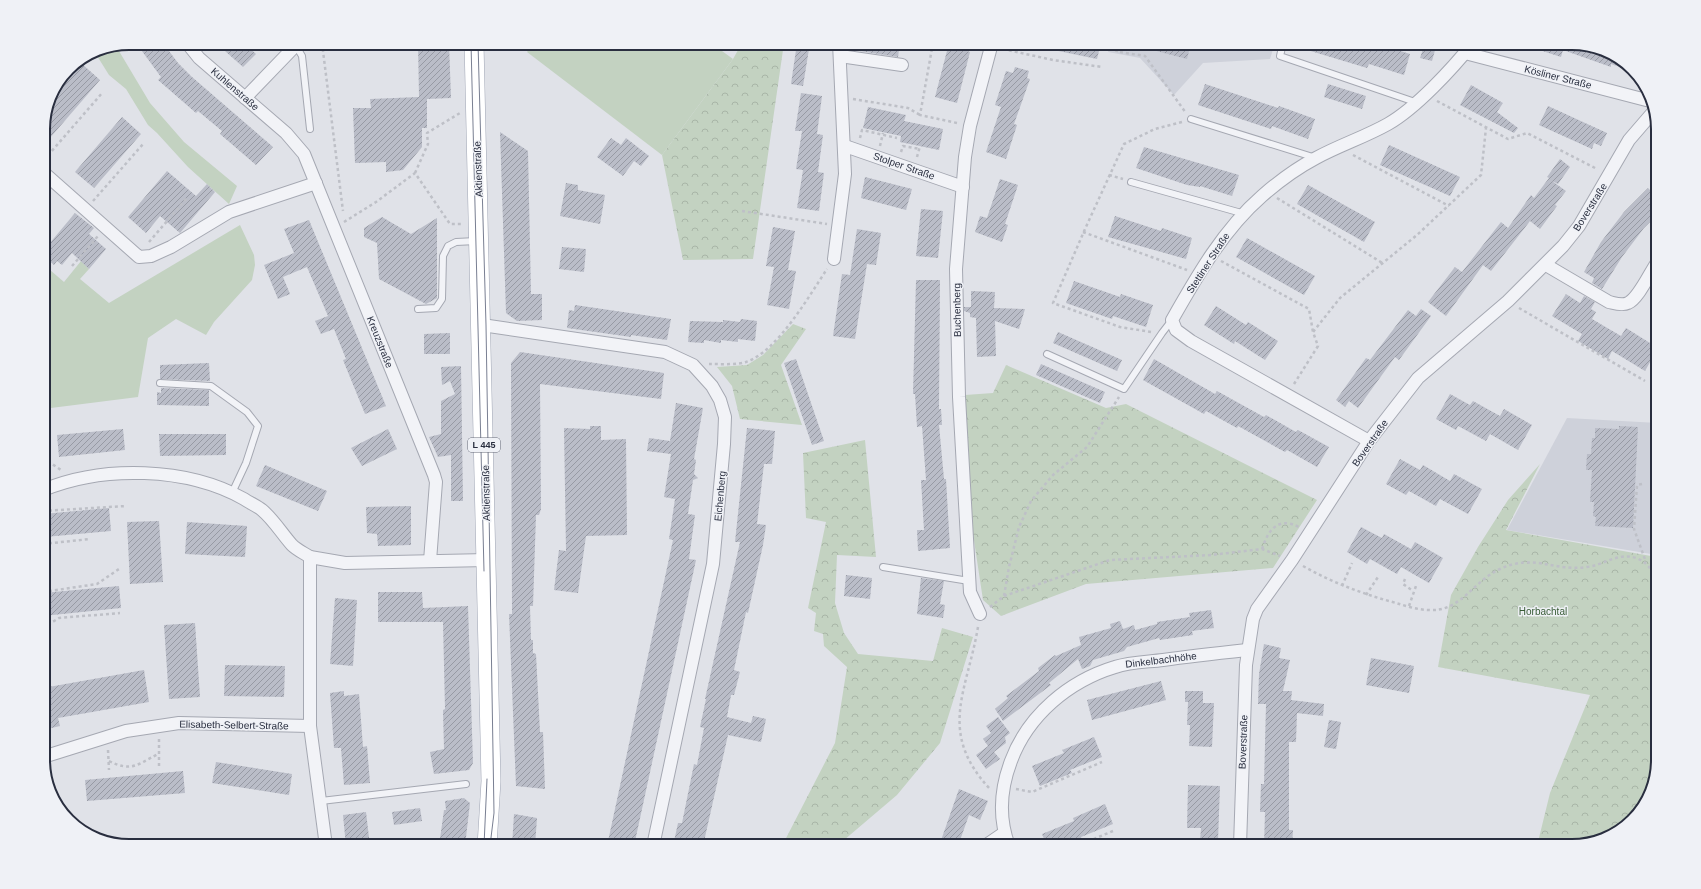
<svg xmlns="http://www.w3.org/2000/svg" width="1701" height="889" font-family="Arial,sans-serif">
	<style>
		.built { fill: #ced1da }
		.grass { fill: #c3d2c1 }
		.forest { fill: url(#forest-crowns) }
		.building { fill: url(#building-hatch) }
		.lines { fill: none; stroke-linecap: round; stroke-linejoin: round }
		.lane-casing { stroke: #a5a8b2; stroke-width: 8 }
		.street-casing { stroke: #a5a8b2; stroke-width: 14 }
		.primary-casing { stroke: #9fa5b4; stroke-width: 20 }
		.path { stroke: #bec0c7; stroke-width: 2.5; stroke-dasharray: 3 3; stroke-linecap: butt }
		.lane { stroke: #f2f3f7; stroke-width: 6 }
		.street { stroke: #f2f3f7; stroke-width: 12 }
		.primary { stroke: #fff; stroke-width: 19 }
		.tram { stroke: #797f92; stroke-width: 1 }
		.labels { text-anchor: middle; dominant-baseline: central; stroke-width: 3; stroke-linejoin: round; paint-order: stroke }
		.shield { fill: #eff1f6; stroke: #646876; stroke-width: 1 }
		.shield-label { font-size: 9px; font-weight: bold; fill: #292e3f }
		.street-label { font-size: 10px; fill: #292e3f; stroke: #eff1f6 }
		.park-label { font-size: 10px; fill: #385b36; stroke: #eff1f6 }
		.rim { fill: none; stroke: #292e3f; stroke-width: 2 }
	</style>
	<defs>
		<pattern id="forest-crowns" width="20" height="18" patternUnits="userSpaceOnUse"><rect width="20" height="18" fill="#c3d2c1"/><path d="M2 6a3 3 0 1 1 6 0M12 15a3 3 0 1 1 6 0" fill="none" stroke="#a8b5a7"/></pattern>
		<pattern id="building-hatch" width="6" height="6" patternUnits="userSpaceOnUse"><rect width="6" height="6" fill="#babdc8"/><path d="M-1 1l2-2M0 6l6-6M5 7l2-2" fill="none" stroke="#979aa4"/></pattern>
	</defs>
	<rect width="100%" height="100%" fill="#e0e2e8"/>
	<g class="built">
		<polygon points="1111,43 1275,43 1270,59 1203,63 1174,95 1140,58 1108,52"/>
		<polygon points="1567,418 1658,423 1658,510 1651,554 1507,530"/>
	</g>
	<g class="grass">
		<polygon points="534,43 711,43 733,59 662,155 527,52"/>
		<polygon points="116,46 150,103 184,142 237,186 229,204 188,167 157,133 148,125 126,89 109,75 94,51"/>
		<polygon points="240,225 254,255 255,265 252,280 214,322 206,335 176,319 148,338 138,397 43,409 43,264 64,282 81,261 89,269 80,279 109,303"/>
	</g>
	<g class="forest">
		<polygon points="742,43 784,43 753,259 683,260 662,155 733,59"/>
		<polygon points="793,324 806,329 781,365 802,425 740,419 732,386 717,367 747,365 763,355"/>
		<polygon points="1006,365 1106,408 1126,404 1317,500 1273,568 1086,584 1001,616 983,600 973,534 965,395 993,393"/>
		<polygon points="865,440 876,557 837,555 835,603 844,633 858,654 933,661 942,628 973,637 940,743 897,795 837,846 782,846 835,743 847,667 824,646 823,634 814,631 816,613 808,608 826,522 806,518 803,453"/>
		<polygon points="1540,464 1506,530 1651,556 1658,518 1658,760 1649,798 1615,834 1572,846 1537,846 1550,793 1590,695 1438,667 1451,595 1478,547 1508,500"/>
	</g>
	<g class="building">
		<polygon points="136,43 163,43 178,63 192,77 273,147 256,165 220,134 222,131 198,111 196,113 158,80 161,77"/>
		<polygon points="216,43 244,43 256,54 243,67"/>
		<polygon points="418,43 449,43 451,98 427,99 427,128 422,128 422,147 403,170 386,172 386,162 355,163 353,108 371,108 370,99 419,97"/>
		<polygon points="797,43 810,43 803,86 791,84"/>
		<polygon points="847,43 900,43 898,57 847,49"/>
		<polygon points="949,43 962,43 960,48 970,52 957,103 935,97"/>
		<polygon points="1045,43 1101,43 1097,59 1044,48"/>
		<polygon points="1142,43 1191,43 1187,59 1141,47"/>
		<polygon points="1294,43 1360,43 1374,47 1375,43 1410,54 1404,75 1369,64 1367,68 1294,46"/>
		<polygon points="1425,43 1437,43 1432,61 1420,58"/>
		<polygon points="1524,43 1572,43 1610,52 1632,71 1611,64 1611,67 1563,50 1561,57 1524,45"/>
		<polygon points="81,63 100,80 43,146 43,124 48,101"/>
		<polygon points="1015,67 1029,71 1027,78 1030,79 1014,124 1017,125 1006,159 986,152 1001,107 995,105 1006,71 1013,73"/>
		<polygon points="1205,84 1278,108 1279,106 1315,119 1308,139 1272,126 1271,129 1198,105"/>
		<polygon points="1328,84 1366,96 1362,109 1324,97"/>
		<polygon points="1471,85 1503,103 1497,112 1518,128 1514,133 1460,105"/>
		<polygon points="801,93 822,96 817,134 823,135 818,172 824,173 819,211 797,208 803,170 796,169 802,131 795,131"/>
		<polygon points="1548,106 1607,133 1601,146 1594,143 1592,149 1539,125"/>
		<polygon points="868,107 906,115 904,121 943,129 939,150 900,142 901,136 863,128"/>
		<polygon points="122,117 141,134 94,188 75,172"/>
		<polygon points="500,132 528,151 531,294 542,294 542,320 517,321 506,313"/>
		<polygon points="611,138 621,145 626,138 649,156 641,166 634,161 623,176 597,157"/>
		<polygon points="1389,145 1460,177 1450,196 1380,165"/>
		<polygon points="1144,147 1239,175 1232,196 1200,186 1200,187 1187,185 1136,168"/>
		<polygon points="1560,159 1570,167 1558,184 1552,181 1566,191 1555,205 1557,206 1540,229 1530,221 1491,271 1483,265 1446,316 1428,302 1455,267 1462,272 1501,222 1508,228 1531,195 1534,198 1549,178 1547,177"/>
		<polygon points="167,171 196,196 207,184 215,192 180,233 160,216 146,233 128,217"/>
		<polygon points="865,177 912,189 906,210 861,198"/>
		<polygon points="1000,179 1018,185 1005,224 1008,225 1002,242 975,232 980,216 987,218"/>
		<polygon points="566,183 578,185 578,190 605,195 600,224 560,216"/>
		<polygon points="1308,185 1375,222 1364,242 1297,204"/>
		<polygon points="1648,188 1658,198 1658,214 1644,228 1622,257 1602,289 1592,283 1594,278 1584,272 1601,242 1624,212"/>
		<polygon points="921,209 943,211 938,258 916,256"/>
		<polygon points="75,213 94,228 89,234 106,249 89,269 72,253 62,265 57,261 54,265 44,256 47,253 44,250"/>
		<polygon points="1115,216 1161,231 1162,228 1192,238 1186,259 1108,237"/>
		<polygon points="382,217 411,234 437,218 437,298 426,304 379,279 377,243 364,237 364,228"/>
		<polygon points="309,220 386,406 365,414 343,360 346,359 334,329 321,334 315,321 328,316 307,267 283,277 290,294 278,299 264,265 294,253 284,229"/>
		<polygon points="773,227 795,231 788,270 796,271 789,309 767,305 774,267 766,266"/>
		<polygon points="857,229 881,233 876,265 867,264 855,339 833,336 842,274 850,275"/>
		<polygon points="1247,238 1315,276 1304,295 1236,257"/>
		<polygon points="562,247 586,249 584,272 559,269"/>
		<polygon points="916,280 940,280 939,409 941,409 942,425 939,425 944,479 946,479 950,548 918,551 917,530 924,530 921,480 926,480 922,426 917,427 915,394 913,394"/>
		<polygon points="1074,281 1120,297 1121,294 1153,305 1146,327 1113,316 1112,319 1066,303"/>
		<polygon points="971,291 995,292 994,308 1025,309 1019,329 995,321 996,356 977,357 976,318 970,317 970,313 964,311 964,307 971,307"/>
		<polygon points="1566,294 1580,303 1584,296 1595,302 1591,309 1596,312 1592,319 1621,336 1626,328 1658,348 1645,371 1612,351 1608,359 1578,341 1582,334 1552,316"/>
		<polygon points="575,305 671,319 667,340 631,335 631,337 567,328 569,310 574,311"/>
		<polygon points="1216,306 1246,325 1248,322 1278,341 1265,360 1235,341 1234,344 1204,325"/>
		<polygon points="1421,309 1431,316 1399,360 1395,357 1358,408 1349,401 1345,407 1336,400 1366,358 1370,360 1408,310 1416,316"/>
		<polygon points="741,319 757,321 755,341 738,339 738,342 721,340 721,343 704,340 704,343 688,342 690,321 723,322 723,320 740,322"/>
		<polygon points="1058,332 1122,360 1117,371 1053,343"/>
		<polygon points="450,333 450,354 424,354 424,334"/>
		<polygon points="520,352 664,373 661,399 540,384 541,509 539,515 536,515 533,606 530,606 531,640 533,640 533,653 536,654 540,732 543,732 545,789 516,786 509,614 512,614 511,363"/>
		<polygon points="796,359 824,441 812,445 784,363"/>
		<polygon points="1154,359 1215,394 1217,391 1264,417 1266,415 1296,432 1298,430 1329,447 1317,467 1287,450 1285,452 1238,426 1237,428 1206,411 1204,414 1143,380"/>
		<polygon points="209,363 210,381 160,379 160,365"/>
		<polygon points="1041,364 1105,392 1100,403 1036,375"/>
		<polygon points="461,366 463,501 451,501 451,455 438,457 429,437 441,434 441,401 455,394 450,381 442,385 441,367"/>
		<polygon points="161,388 209,390 209,406 157,405 157,392 161,393"/>
		<polygon points="1450,394 1470,405 1473,401 1500,416 1504,409 1532,425 1518,450 1490,434 1486,441 1458,426 1456,430 1436,419"/>
		<polygon points="676,403 703,408 694,459 696,460 694,474 698,478 693,480 688,514 695,515 689,559 696,560 634,846 607,846 673,540 669,539 675,499 664,497 671,454 647,451 649,438 670,441"/>
		<polygon points="590,426 601,426 601,440 626,439 627,535 586,536 578,593 554,590 559,550 566,551 564,428 590,429"/>
		<polygon points="1619,426 1638,427 1633,528 1595,526 1596,517 1593,516 1594,502 1590,502 1592,470 1586,470 1587,454 1591,454 1592,438 1595,438 1595,428 1619,429"/>
		<polygon points="747,428 775,431 772,464 764,464 757,524 766,525 763,545 748,613 746,612 734,670 740,672 734,695 731,695 727,717 751,723 753,716 766,719 761,742 728,735 703,846 673,846 678,823 682,823 694,764 697,765 704,728 700,727 706,699 705,699 740,542 735,542"/>
		<polygon points="123,429 125,450 59,457 57,435"/>
		<polygon points="388,429 397,449 362,466 351,448"/>
		<polygon points="159,434 226,434 226,455 160,456"/>
		<polygon points="1400,459 1420,470 1423,465 1450,481 1454,474 1482,489 1468,514 1440,499 1436,506 1409,491 1406,495 1386,484"/>
		<polygon points="265,465 327,491 318,511 256,486"/>
		<polygon points="411,506 411,545 378,546 377,534 367,533 366,507"/>
		<polygon points="109,508 111,531 45,537 43,514"/>
		<polygon points="159,521 163,582 130,584 127,522"/>
		<polygon points="187,522 247,526 245,557 185,554"/>
		<polygon points="1361,527 1382,538 1384,534 1411,549 1415,542 1443,558 1429,583 1401,567 1397,574 1370,559 1367,564 1347,552"/>
		<polygon points="846,575 872,578 870,599 844,596"/>
		<polygon points="921,578 944,581 940,604 945,605 943,618 917,614"/>
		<polygon points="119,586 121,608 43,616 43,593"/>
		<polygon points="378,592 422,592 423,608 468,606 473,763 469,770 434,774 430,752 444,749 443,710 445,709 443,622 378,622"/>
		<polygon points="335,598 357,600 353,666 330,664"/>
		<polygon points="1211,610 1214,628 1192,631 1193,635 1160,640 1159,638 1127,647 1124,651 1093,660 1090,666 1082,669 1078,659 1049,683 1051,685 1003,721 995,709 1008,698 1006,696 1039,671 1038,668 1055,655 1056,656 1081,645 1079,637 1111,628 1110,624 1120,621 1123,629 1134,625 1135,630 1157,624 1157,622 1190,617 1189,613"/>
		<polygon points="195,623 200,697 169,699 164,625"/>
		<polygon points="1264,644 1281,648 1279,658 1290,660 1283,691 1292,691 1291,700 1324,704 1323,716 1297,713 1296,742 1289,742 1289,830 1293,830 1292,846 1264,846 1265,812 1260,812 1261,784 1264,784 1266,704 1258,704 1259,674"/>
		<polygon points="1371,658 1414,666 1409,693 1366,685"/>
		<polygon points="225,665 285,666 284,697 224,696"/>
		<polygon points="144,670 149,702 58,718 60,726 43,730 43,688"/>
		<polygon points="1161,681 1166,700 1092,720 1087,700"/>
		<polygon points="344,691 344,696 359,694 363,747 367,746 370,783 344,785 341,748 334,748 330,693"/>
		<polygon points="1185,691 1203,691 1203,703 1214,703 1212,747 1189,746 1190,725 1187,725 1188,702 1185,702"/>
		<polygon points="998,717 1010,733 1005,737 1006,743 994,752 1000,759 986,769 976,755 988,746 983,739 991,733 986,726"/>
		<polygon points="1329,720 1341,722 1336,749 1324,747"/>
		<polygon points="1094,737 1102,757 1070,770 1072,773 1040,786 1032,766 1064,753 1062,750"/>
		<polygon points="216,762 292,774 289,795 212,783"/>
		<polygon points="183,771 185,793 87,801 85,780"/>
		<polygon points="1188,785 1220,786 1218,841 1200,840 1201,828 1187,828"/>
		<polygon points="959,789 988,801 980,820 969,815 958,846 939,846"/>
		<polygon points="464,798 470,803 465,846 439,846 444,810 446,810 445,801"/>
		<polygon points="1105,804 1113,824 1081,837 1082,840 1067,846 1047,846 1042,834 1074,821 1073,818"/>
		<polygon points="420,808 422,821 394,825 392,812"/>
		<polygon points="366,812 370,846 346,846 343,815"/>
		<polygon points="514,814 537,818 535,846 512,846"/>
	</g>
	<g class="lines">
		<g class="lane-casing">
			<g id="lane">
				<polyline points="1283,43 1280,56 1415,102"/>
				<polyline points="296,46 302,56 310,129"/>
				<polyline points="1191,119 1316,158"/>
				<polyline points="1131,182 1245,214"/>
				<polyline points="418,309 436,308 442,299 443,256 448,246 456,242 476,241"/>
				<polyline points="1047,354 1124,389 1162,333 1172,320"/>
				<polyline points="160,383 211,386 247,412 258,426 246,463 232,493"/>
				<polyline points="883,567 969,581"/>
				<polyline points="321,801 466,784"/>
			</g>
		</g>
		<g class="street-casing">
			<g id="street">
				<polyline points="187,43 199,58 286,133 304,154 434,475 436,482 430,561"/>
				<polyline points="1465,53 1650,101"/>
				<polyline points="840,56 902,65"/>
				<polyline points="245,98 298,43"/>
				<polyline points="845,146 963,187"/>
				<polyline points="43,172 139,257 151,256 171,247 229,212 316,183"/>
				<polyline points="834,259 845,174 839,43"/>
				<path d="M1546 265 1609 302C1614 303 1622 306 1628 303 1639 298 1650 272 1658 261"/>
				<polyline points="482,325 665,352 693,365 712,386 720,400 725,417 724,444 713,564 653,846"/>
				<path d="M1369 441 1191 341 1176 330 1172 320C1197 276 1223 230 1262 196 1278 182 1297 168 1316 158 1340 145 1365 137 1388 124 1416 108 1452 69 1473 43"/>
				<path d="M43 490C103 465 187 467 244 499 250 503 257 506 262 510 274 520 282 534 292 545 297 550 304 553 310 557"/>
				<polyline points="980,614 970,592 959,397 956,269 965,157 970,126 992,43"/>
				<polyline points="43,757 126,731 179,723 310,726"/>
				<polyline points="326,846 310,726 310,557 345,563 487,560"/>
				<polyline points="985,846 1004,833"/>
				<path d="M1009 846C998 817 1000 790 1011 761 1028 715 1069 681 1115 667 1130 662 1147 662 1163 660 1191 656 1219 653 1247 650"/>
				<polyline points="1240,846 1246,665 1253,619 1257,609 1292,560 1369,441 1418,378 1508,301 1563,246 1579,226 1629,140 1654,111"/>
			</g>
		</g>
		<g class="primary-casing">
			<polyline id="primary" points="474,43 491,781 487,846"/>
		</g>
		<g class="path">
			<polyline points="322,43 343,211"/>
			<polyline points="933,43 920,115 957,123"/>
			<polyline points="1111,43 1109,48 1120,52 1123,43"/>
			<polyline points="1003,49 1053,60 1102,67"/>
			<polyline points="1120,52 1145,56 1186,113"/>
			<polyline points="853,99 908,108 920,115"/>
			<polyline points="1437,101 1508,139 1527,133 1597,169"/>
			<polyline points="860,138 862,130 897,138"/>
			<polyline points="880,146 883,133"/>
			<polyline points="901,152 903,146 920,149"/>
			<polyline points="1353,155 1449,206"/>
			<polyline points="917,157 920,146"/>
			<polyline points="44,160 103,92"/>
			<polyline points="415,173 428,144 427,133 460,113"/>
			<polyline points="1109,175 1123,179"/>
			<polyline points="1277,198 1384,264"/>
			<polyline points="93,201 144,143"/>
			<polyline points="43,202 50,195"/>
			<polyline points="742,211 827,224"/>
			<polyline points="344,222 376,202 415,173 450,224 462,224"/>
			<polyline points="1083,232 1187,270"/>
			<polyline points="149,242 187,198"/>
			<polyline points="1221,261 1309,309 1313,332"/>
			<polyline points="72,266 98,236"/>
			<polyline points="1519,308 1645,381"/>
			<polyline points="1151,332 1120,327 1053,303 1085,229 1124,144 1155,129 1182,122"/>
			<path d="M709 364C721 364 736 365 746 362 777 352 809 296 827 269"/>
			<polyline points="1294,384 1318,346 1313,332 1340,298 1417,235 1481,175 1486,128"/>
			<polyline points="43,458 61,470"/>
			<polyline points="1642,484 1637,485 1634,529 1646,562"/>
			<polyline points="43,511 126,506"/>
			<polyline points="43,544 90,539"/>
			<path d="M1262 549C1268 531 1277 516 1299 527"/>
			<path d="M1303 566C1333 583 1363 594 1396 603 1406 606 1418 610 1429 610 1461 612 1473 581 1500 569 1534 553 1555 572 1587 567 1604 565 1618 552 1636 558 1650 563 1653 573 1658 585"/>
			<polyline points="1405,579 1403,584 1413,591"/>
			<polyline points="1342,586 1352,563"/>
			<polyline points="43,592 97,584 119,569"/>
			<polyline points="1366,595 1378,577"/>
			<polyline points="1004,596 1110,560 1211,555 1262,549 1280,556"/>
			<polyline points="1409,606 1416,586"/>
			<polyline points="990,607 1004,596 1009,567 1019,527 1031,501 1053,475 1087,447 1119,397"/>
			<path d="M978 627C967 692 937 732 990 789"/>
			<polyline points="43,628 59,618 120,613"/>
			<polyline points="159,739 159,766"/>
			<polyline points="108,750 109,770"/>
			<path d="M109 761C131 772 137 765 158 754"/>
			<polyline points="1016,789 1032,792 1102,762"/>
			<polyline points="1077,846 1113,831"/>
		</g>
		<use href="#lane" class="lane"/>
		<use href="#street" class="street"/>
		<use href="#primary" class="primary"/>
		<g class="tram">
			<polyline points="471,43 484,571"/>
			<polyline points="478,43 486,325 494,813 490,846"/>
			<polyline points="484,846 487,779"/>
		</g>
	</g>
	<g class="labels">
		<rect class="shield" x="468" y="438" width="32" height="14" rx="3"/>
		<g class="shield-label">
			<text x="484" y="445">L 445</text>
		</g>
		<g class="street-label">
			<text transform="translate(1558 77) rotate(14)">Kösliner Straße</text>
			<text transform="translate(235 89) rotate(41)">Kuhlenstraße</text>
			<text transform="translate(904 166) rotate(19)">Stolper Straße</text>
			<text transform="translate(478 169) rotate(-92)">Aktienstraße</text>
			<text transform="translate(1590 207) rotate(-58)">Boverstraße</text>
			<text transform="translate(1208 263) rotate(-57)">Stettiner Straße</text>
			<text transform="translate(957 310) rotate(-91)">Buchenberg</text>
			<text transform="translate(380 342) rotate(68)">Kreuzstraße</text>
			<text transform="translate(1370 443) rotate(-55)">Boverstraße</text>
			<text transform="translate(486 493) rotate(-91)">Aktienstraße</text>
			<text transform="translate(720 496) rotate(-85)">Eichenberg</text>
			<text transform="translate(1161 660) rotate(-7)">Dinkelbachhöhe</text>
			<text transform="translate(234 725) rotate(1)">Elisabeth-Selbert-Straße</text>
			<text transform="translate(1243 742) rotate(-88)">Boverstraße</text>
		</g>
		<g class="park-label">
			<text x="1543" y="611">Horbachtal</text>
		</g>
	</g>
	<path d="M0 0H1701V889H0ZM129 50H1572A79 79 0 0 1 1651 129V760A79 79 0 0 1 1572 839H129A79 79 0 0 1 50 760V129A79 79 0 0 1 129 50Z" fill="#eff1f6" fill-rule="evenodd"/>
	<path class="rim" d="M129 50H1572A79 79 0 0 1 1651 129V760A79 79 0 0 1 1572 839H129A79 79 0 0 1 50 760V129A79 79 0 0 1 129 50Z"/>
</svg>
